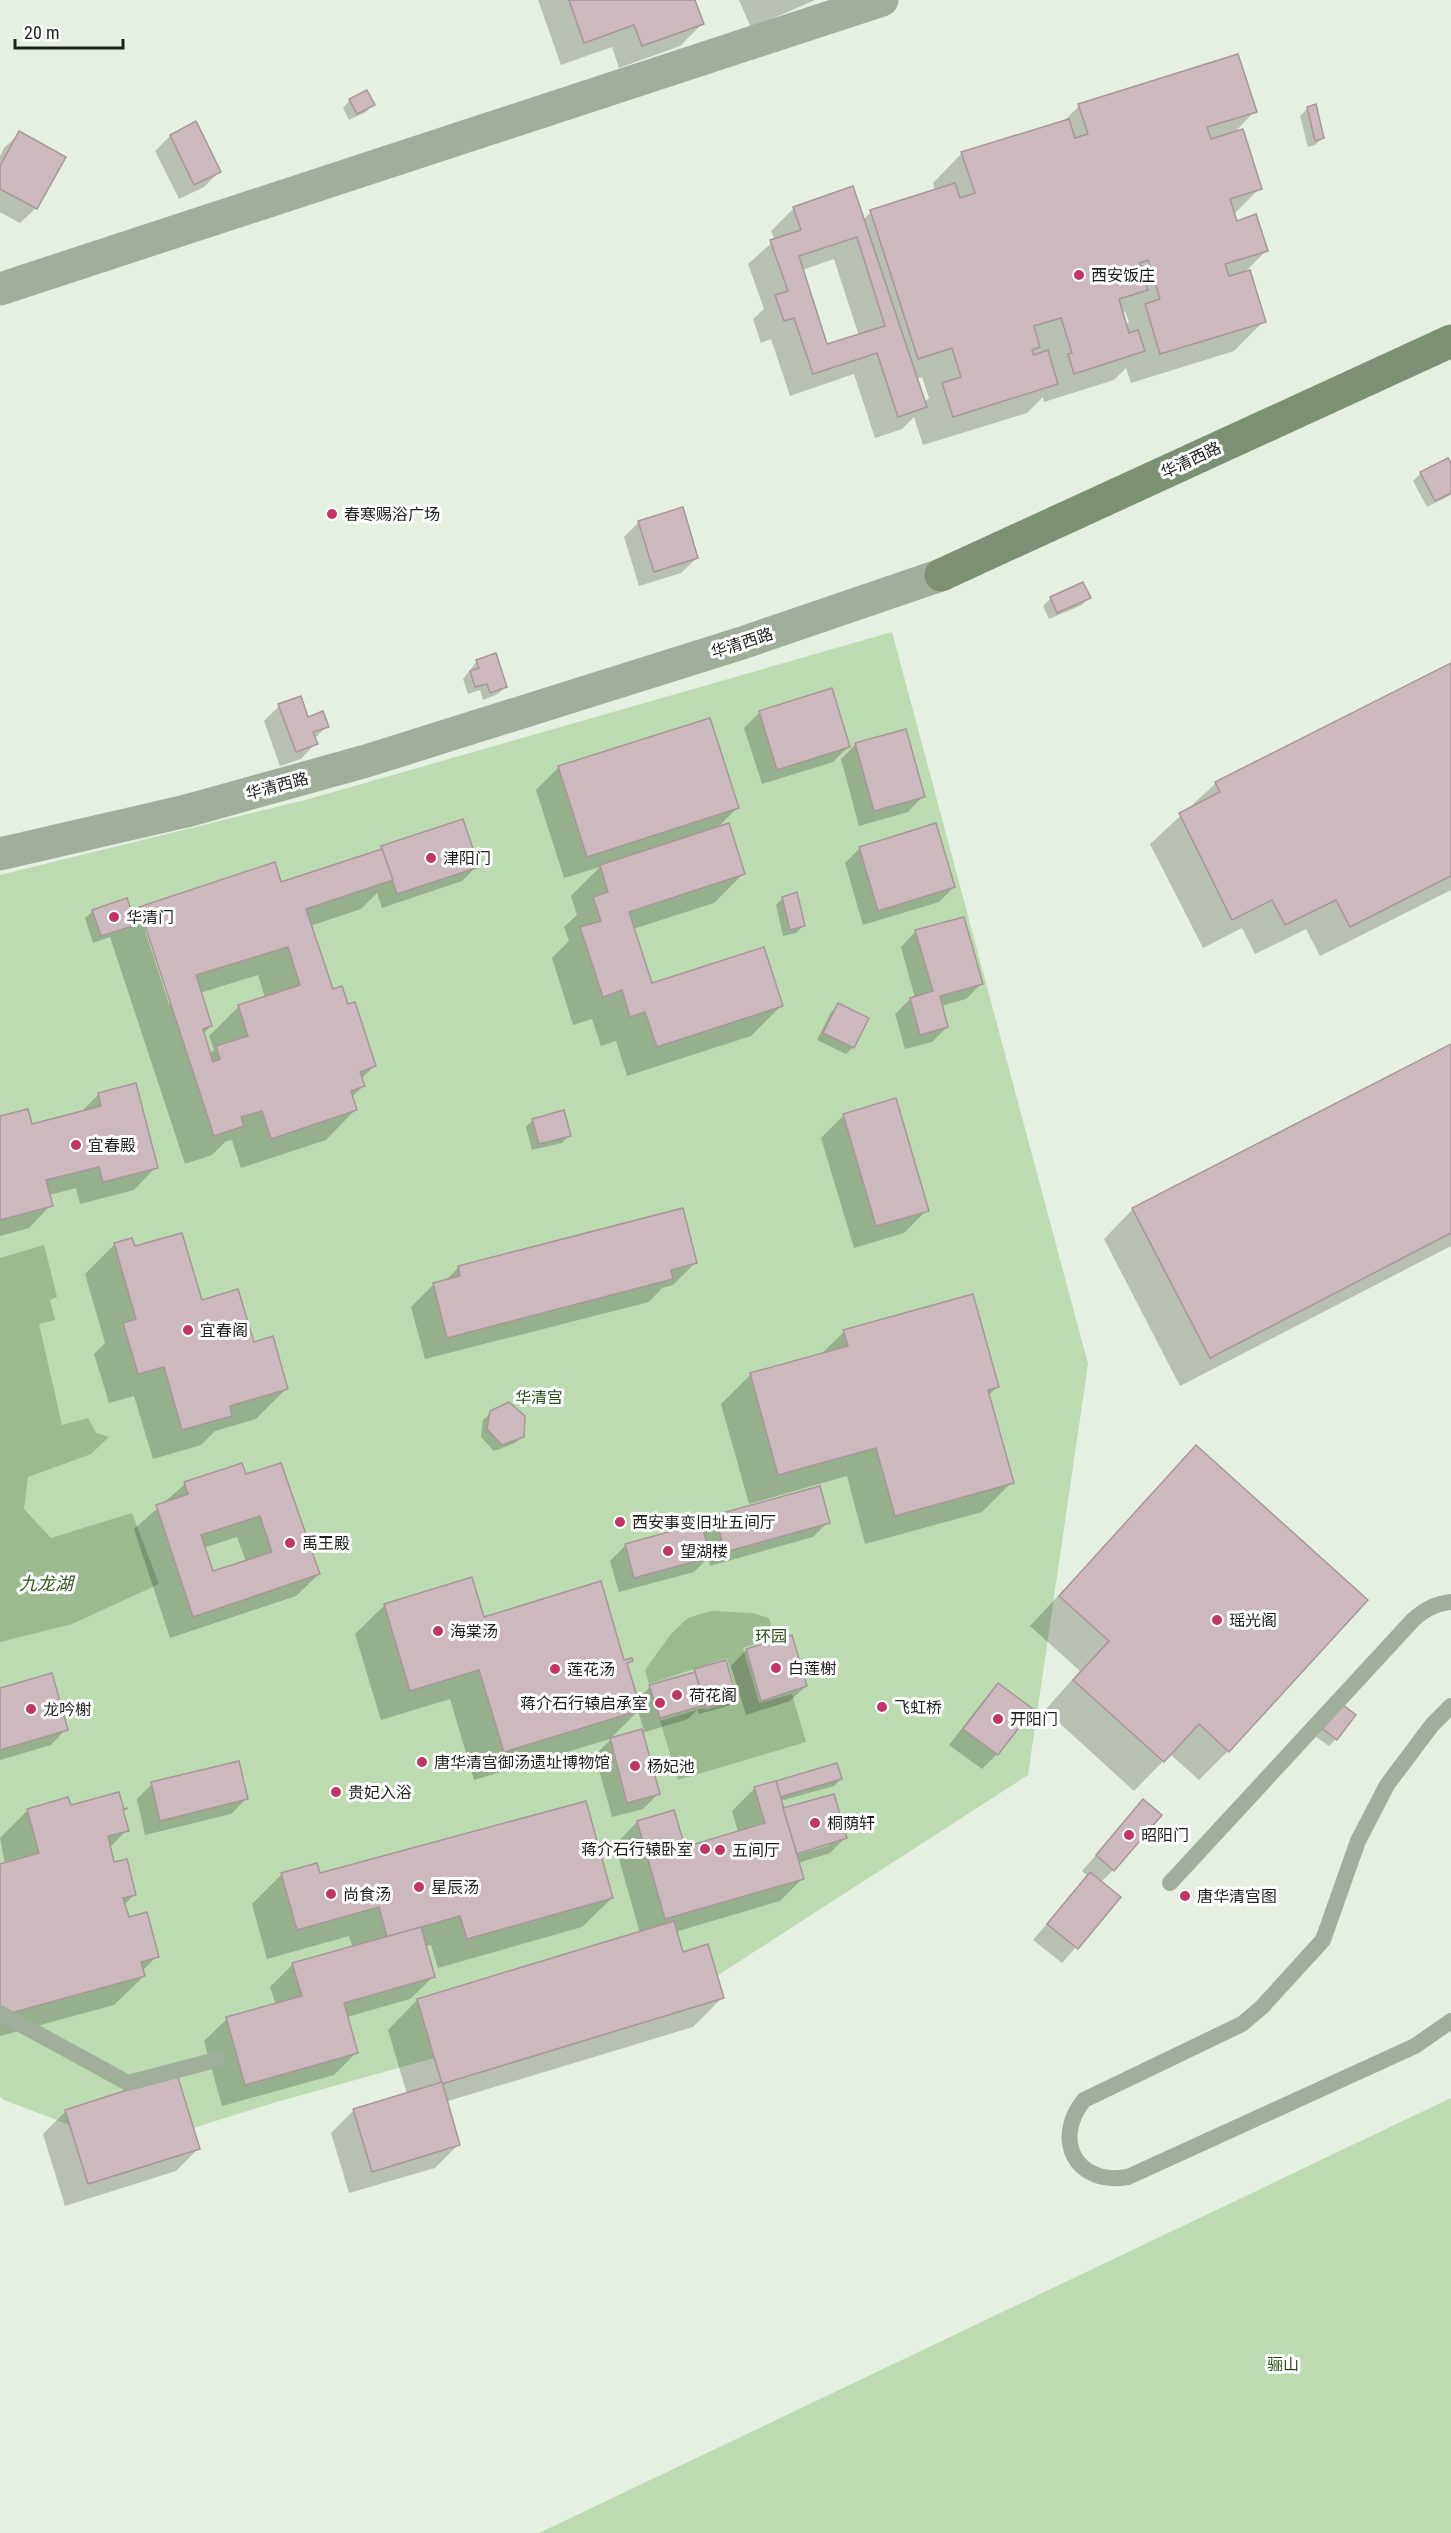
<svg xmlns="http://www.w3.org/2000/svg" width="1451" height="2533" font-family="'Roboto Condensed','Noto Sans SC',sans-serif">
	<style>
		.green { fill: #bcdbb0 }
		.water { fill: #9bba8e }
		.shadow { fill: #0003; fill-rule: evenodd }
		.building { fill: #cbb9bd; stroke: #a7969a; stroke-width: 1.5; fill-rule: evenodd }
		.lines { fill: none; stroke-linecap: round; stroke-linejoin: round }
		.lane { stroke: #a0ae9b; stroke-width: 16 }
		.street { stroke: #a0ae9b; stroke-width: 33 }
		.secondary { stroke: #7c9074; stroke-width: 33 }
		.poi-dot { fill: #c23667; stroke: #fff; stroke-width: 2 }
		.labels { text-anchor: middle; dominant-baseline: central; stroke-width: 6; stroke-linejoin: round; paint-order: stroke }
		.poi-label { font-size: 16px; fill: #1c201b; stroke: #fff; text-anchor: start }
		.street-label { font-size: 16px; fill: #1c201b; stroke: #fff }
		.park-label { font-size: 16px; fill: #264f12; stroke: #fff }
		.water-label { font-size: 18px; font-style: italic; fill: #325b1f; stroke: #fff }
	</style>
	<rect width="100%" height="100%" fill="#e6f0e2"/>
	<g class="green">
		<polygon points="892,632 1088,1364 1028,1775 709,1981 273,2103 130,2148 4,2100 0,2097 0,875 309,799"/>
		<polygon points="1451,2098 1451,2533 539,2533"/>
	</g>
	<g class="water">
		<polygon points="44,1245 57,1297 50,1300 55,1320 39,1324 62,1425 88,1418 96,1433 109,1437 91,1454 28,1477 24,1509 51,1538 132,1513 159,1584 72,1624 0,1642 0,1258"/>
		<polygon points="711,1611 752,1613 769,1618 775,1637 743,1648 759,1703 792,1694 806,1742 678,1780 660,1721 704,1708 705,1710 739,1700 727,1658 649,1684 645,1670 671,1634 688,1618"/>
	</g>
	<g class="shadow">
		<polygon points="538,0 694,0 702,24 680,46 619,68 612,47 561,65"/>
		<polygon points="739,0 815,0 751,28"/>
		<polygon points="350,100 373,104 366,112 349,120 343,108"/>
		<path d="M1079 106 1255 111 1233 134 1260 188 1233 215 1236 223 1266 251 1244 273 1264 321 1234 351 1131 383 1126 368 1114 380 1044 402 1043 397 1027 413 923 445 914 417 902 429 875 438 854 374 790 396 771 339 761 343 753 319 764 309 748 264 775 240 771 231 794 208 863 220 871 212 935 191 933 183 962 153 1063 122ZM834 259 859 336 826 346 802 270ZM1125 311 1129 322 1125 325 1122 314ZM922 377 929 398 924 403 916 379Z"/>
		<polygon points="1308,108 1323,138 1315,145 1308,147 1300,116"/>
		<polygon points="195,123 219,172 204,187 179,199 155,151 170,136"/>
		<polygon points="20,133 36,208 20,223 0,212 0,156 4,148"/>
		<polygon points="1448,460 1451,466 1451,495 1427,507 1413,481 1421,473"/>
		<polygon points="639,522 697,558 681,573 639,586 624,537"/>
		<polygon points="1089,597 1082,605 1049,619 1043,606 1051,598"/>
		<polygon points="477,661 505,687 498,694 483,700 480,690 468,694 463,679"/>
		<polygon points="1451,665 1451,890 1320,956 1306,929 1255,954 1242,928 1203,948 1150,844 1215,784"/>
		<polygon points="831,690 849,746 833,762 762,784 744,728 759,713"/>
		<polygon points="279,706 327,726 314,739 316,743 301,759 280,766 264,721"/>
		<polygon points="856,744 923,796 908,812 859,826 841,759"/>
		<polygon points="559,767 737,808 716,829 744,873 714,903 633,929 651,985 781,1006 751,1036 627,1076 616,1041 601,1046 592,1019 573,1025 552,958 569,941 564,927 577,915 571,896 600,867 564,878 536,790"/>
		<path d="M382 847 477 866 462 881 382 908 377 893 361 909 310 926 332 991 375 1065 361 1079 363 1086 351 1098 355 1110 326 1140 241 1168 232 1140 226 1141 212 1155 185 1164 110 937 93 943 85 918 93 911 131 916 139 908 280 884 376 853ZM147 929 172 1002 169 1004 145 930ZM258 975 265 998 239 1006 209 1036 214 1050 209 1054 203 1034 211 1026 200 993Z"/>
		<polygon points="860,848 954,887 939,902 863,925 845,863"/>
		<polygon points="783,898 803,926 796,933 783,936 776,905"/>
		<polygon points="916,931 981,984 966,999 941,1006 947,1027 932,1042 905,1049 895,1014 910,999 915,998 901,947"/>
		<polygon points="839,1005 853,1047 846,1054 817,1040 831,1012"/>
		<polygon points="1451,1045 1451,1246 1180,1386 1104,1239 1133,1209"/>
		<polygon points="99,1094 156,1167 134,1190 80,1204 76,1188 49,1195 51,1205 29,1228 0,1236 0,1118 31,1126 80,1113"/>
		<polygon points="844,1115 927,1210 904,1233 854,1248 821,1138"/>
		<polygon points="533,1120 569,1135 562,1143 532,1150 526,1127"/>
		<polygon points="682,1209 696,1262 673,1285 662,1288 649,1302 425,1359 411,1307 434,1284 445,1281 458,1268"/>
		<polygon points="115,1244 134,1248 253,1344 286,1389 256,1419 215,1431 201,1445 153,1459 134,1396 109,1403 94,1354 105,1343 85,1274"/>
		<polygon points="844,1332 997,1387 988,1396 1012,1482 982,1512 865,1544 847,1476 749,1504 721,1404 751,1374 820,1355"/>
		<polygon points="491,1413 523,1436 515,1443 494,1451 481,1437 483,1420"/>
		<polygon points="1197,1447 1228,1751 1199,1780 1170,1754 1134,1791 1045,1710 1080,1671 1030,1626"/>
		<path d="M245 1476 319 1574 296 1596 170 1638 134 1529 185 1484ZM237 1537 246 1562 212 1573 203 1548Z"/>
		<polygon points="716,1516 828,1522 813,1537 710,1566 708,1558 694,1572 619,1592 610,1561 625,1546 702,1530"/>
		<polygon points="385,1605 483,1619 623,1662 631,1661 626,1666 637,1700 650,1687 690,1675 695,1671 735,1698 728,1706 699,1714 697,1710 688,1719 642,1733 658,1794 643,1809 612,1817 595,1755 610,1740 644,1730 638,1711 610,1739 474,1780 450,1699 381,1720 355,1634"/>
		<polygon points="746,1650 806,1686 790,1701 746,1715 731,1666"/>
		<polygon points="998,1685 997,1754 982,1769 949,1745 983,1701"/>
		<polygon points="0,1689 66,1729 51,1745 0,1760"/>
		<polygon points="1335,1713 1336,1739 1329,1746 1316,1737"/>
		<path d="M841 1779 834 1786 780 1801 783 1810 845 1838 830 1853 798 1863 802 1879 780 1901 675 1932 682 1953 722 1998 693 2027 445 2102 458 2145 435 2168 349 2193 331 2133 354 2110 407 2094 388 2030 417 2000 640 1933 615 1845 637 1822 673 1812 684 1848 738 1832 732 1811 755 1788ZM830 1842V1845L790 1857 789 1854Z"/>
		<polygon points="152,1784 246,1799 231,1814 145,1835 137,1799"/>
		<polygon points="1143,1801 1113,1870 1100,1883 1119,1898 1062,1963 1033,1940 1088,1876 1082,1871"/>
		<polygon points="70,1807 127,1830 109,1848 113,1864 135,1894 124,1905 128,1919 157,1956 142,1971 144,1976 114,2005 0,2036 0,1865 5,1864 0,1838 28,1810"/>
		<polygon points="282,1874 319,1875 612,1898 582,1927 438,1968 431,1945 425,1946 433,1977 410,1999 347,2017 357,2052 334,2075 222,2106 204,2041 227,2019 276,2005 270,1987 293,1964 353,1948 349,1936 267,1959 252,1904"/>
		<polygon points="66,2111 199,2148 176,2171 65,2206 43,2134"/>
	</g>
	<g class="building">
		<polygon points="569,0 695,0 704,24 642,46 634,25 584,43"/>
		<polygon points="1238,54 1257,112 1207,127 1211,139 1243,129 1262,189 1230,199 1237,221 1256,214 1268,251 1225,264 1229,276 1250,270 1266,322 1160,354 1145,304 1160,299 1148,260 1140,263 1148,290 1119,299 1129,333 1138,330 1145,351 1074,374 1068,354 1072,353 1061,318 1034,326 1040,347 1032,350 1034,355 1048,350 1058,384 953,417 942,383 961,377 952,348 918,359 870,210 955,183 960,198 975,193 961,152 1069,119 1075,138 1088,134 1078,104"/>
		<polygon points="367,90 375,105 357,114 349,99"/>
		<polygon points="1316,104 1324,138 1315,141 1307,107"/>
		<polygon points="196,121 221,172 194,185 170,135"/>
		<polygon points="19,131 66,157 37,209 0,189 0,166"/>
		<path d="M853 186 927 407 898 417 877 353 813 374 794 318 784 321 775 295 788 291 770 240 801 230 793 207ZM857 237 885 326 827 344 799 256Z"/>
		<polygon points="1448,458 1451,463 1451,493 1435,501 1420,472"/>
		<polygon points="683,507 698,558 654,572 638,521"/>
		<polygon points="1083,582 1091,598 1057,613 1050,597"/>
		<polygon points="496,653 507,687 490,693 487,684 475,687 470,671 479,668 476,660"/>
		<polygon points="1451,663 1451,876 1350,927 1336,900 1285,925 1272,900 1232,920 1179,813 1220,792 1215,782"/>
		<polygon points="832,688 850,747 777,770 759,711"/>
		<polygon points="301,696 308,717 323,711 329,727 313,732 318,744 296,752 278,704"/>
		<polygon points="710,718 739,808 587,857 558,766"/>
		<polygon points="906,729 925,797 874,811 855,743"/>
		<polygon points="463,819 479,867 397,894 381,846"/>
		<polygon points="729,823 745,874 629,912 652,983 764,947 783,1006 657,1047 645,1012 630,1017 622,990 603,997 580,927 601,921 593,897 608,892 600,865"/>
		<polygon points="936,823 955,887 878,911 859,847"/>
		<path d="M382 849 393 880 306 909 333 989 342 986 348 1004 355 1002 376 1066 360 1072 365 1086 351 1091 357 1110 271 1139 262 1111 241 1117 244 1126 214 1136 139 907 275 862 281 882ZM288 947 300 985 238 1005 248 1036 216 1046 220 1059 213 1062 203 1029 212 1026 196 975Z"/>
		<polygon points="797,892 805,926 790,930 782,897"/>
		<polygon points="127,898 136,925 101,936 92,910"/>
		<polygon points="964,917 983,984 940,996 948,1027 920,1035 910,998 933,991 915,930"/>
		<polygon points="838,1003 869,1018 854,1048 823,1033"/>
		<polygon points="1451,1044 1451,1233 1210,1358 1132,1208"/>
		<polygon points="136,1083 158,1168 103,1182 99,1167 46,1180 53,1206 0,1220 0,1116 28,1109 32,1124 101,1106 98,1093"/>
		<polygon points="896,1098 929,1211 876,1226 843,1114"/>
		<polygon points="564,1110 571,1136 539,1144 532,1119"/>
		<polygon points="683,1208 697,1263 671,1270 673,1279 447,1338 433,1283 460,1276 458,1266"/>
		<polygon points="182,1233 202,1300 238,1289 254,1342 273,1336 288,1389 230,1406 232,1416 182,1430 164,1367 138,1374 123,1323 136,1319 114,1243 132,1238 135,1246"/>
		<polygon points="973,1294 999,1387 988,1390 1014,1483 895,1516 876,1448 778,1475 750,1373 848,1346 843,1330"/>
		<polygon points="509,1402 525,1416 524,1437 502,1445 487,1429 490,1411"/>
		<polygon points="1196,1445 1368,1600 1229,1752 1199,1724 1164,1762 1073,1680 1109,1641 1059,1596"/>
		<path d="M242 1463 246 1474 281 1463 320 1574 193 1617 156 1505 188 1494 184 1482ZM260 1516 272 1552 213 1571 201 1535Z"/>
		<polygon points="820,1486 830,1523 725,1552 715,1515"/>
		<polygon points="701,1523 711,1557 634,1578 625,1544"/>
		<polygon points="472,1577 484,1617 601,1581 624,1660 632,1658 633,1661 627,1663 641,1710 504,1752 479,1670 410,1691 384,1604"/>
		<polygon points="792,1635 807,1686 761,1701 746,1649"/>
		<polygon points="726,1660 737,1699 706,1708 694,1669"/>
		<polygon points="695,1672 705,1705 660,1718 649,1685"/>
		<polygon points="52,1673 68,1730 0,1750 0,1688"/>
		<polygon points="998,1683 1033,1709 998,1755 963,1729"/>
		<polygon points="1342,1704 1356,1715 1337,1740 1323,1729"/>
		<polygon points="642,1729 660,1794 627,1803 610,1738"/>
		<polygon points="239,1761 248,1799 160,1821 151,1782"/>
		<polygon points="837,1763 842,1779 780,1797 776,1781"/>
		<polygon points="776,1781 804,1879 665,1919 637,1821 674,1810 685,1847 765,1823 754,1787"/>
		<polygon points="119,1792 124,1809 128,1808 123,1810 129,1831 108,1836 114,1862 127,1859 136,1895 123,1898 129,1917 147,1912 159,1957 141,1962 145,1976 0,2016 0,1864 39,1853 27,1809 68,1797 71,1805"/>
		<polygon points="834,1794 847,1838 797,1854 783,1808"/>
		<polygon points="1143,1799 1162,1815 1114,1871 1096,1855"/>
		<polygon points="586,1801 613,1898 467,1939 460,1916 387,1937 379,1907 297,1930 281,1873 317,1863 320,1873"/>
		<polygon points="1090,1872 1121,1897 1078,1949 1047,1924"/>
		<polygon points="674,1921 683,1952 708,1944 724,1998 442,2084 417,1999"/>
		<polygon points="421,1927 435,1977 344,2003 358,2053 245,2085 226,2017 302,1996 292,1963"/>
		<polygon points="177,2074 200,2149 88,2184 65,2110"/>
		<polygon points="442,2082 460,2145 372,2172 353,2109"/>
	</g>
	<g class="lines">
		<g class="lane">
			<path d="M1451 1706 1432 1725 1387 1785 1358 1841 1323 1940 1262 2007 1242 2024 1084 2100C1052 2140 1076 2186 1128 2177L1415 2046 1451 2021"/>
			<path d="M1170 1883 1413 1620C1425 1609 1435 1604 1451 1602"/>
			<polyline points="0,2013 128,2083 216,2060"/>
		</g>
		<g class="street">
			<polyline points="0,289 882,0"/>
			<polyline points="0,854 186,811 366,761 742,643 941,575"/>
		</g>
		<polyline class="secondary" points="941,575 1451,341"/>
	</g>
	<g class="poi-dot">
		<circle cx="1079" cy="275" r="6"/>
		<circle cx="332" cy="514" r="6"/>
		<circle cx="431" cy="858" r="6"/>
		<circle cx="114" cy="917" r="6"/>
		<circle cx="76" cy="1145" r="6"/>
		<circle cx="188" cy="1330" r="6"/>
		<circle cx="620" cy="1522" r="6"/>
		<circle cx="290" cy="1543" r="6"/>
		<circle cx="668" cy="1551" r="6"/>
		<circle cx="1217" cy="1620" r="6"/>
		<circle cx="438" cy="1631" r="6"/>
		<circle cx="776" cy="1668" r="6"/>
		<circle cx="555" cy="1669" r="6"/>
		<circle cx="677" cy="1695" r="6"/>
		<circle cx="660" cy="1703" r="6"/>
		<circle cx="882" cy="1707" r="6"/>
		<circle cx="31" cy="1709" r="6"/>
		<circle cx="998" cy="1719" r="6"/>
		<circle cx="422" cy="1762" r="6"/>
		<circle cx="635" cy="1766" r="6"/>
		<circle cx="336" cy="1792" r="6"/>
		<circle cx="815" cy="1823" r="6"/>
		<circle cx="1129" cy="1835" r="6"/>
		<circle cx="705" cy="1849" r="6"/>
		<circle cx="720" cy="1850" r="6"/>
		<circle cx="419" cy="1887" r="6"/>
		<circle cx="331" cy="1894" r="6"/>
		<circle cx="1185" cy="1896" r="6"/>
	</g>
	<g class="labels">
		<g class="poi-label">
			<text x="1091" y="275">西安饭庄</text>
			<text x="344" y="514">春寒赐浴广场</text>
			<text x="443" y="858">津阳门</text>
			<text x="126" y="917">华清门</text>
			<text x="88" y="1145">宜春殿</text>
			<text x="200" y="1330">宜春阁</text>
			<text x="632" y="1522">西安事变旧址五间厅</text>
			<text x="302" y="1543">禹王殿</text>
			<text x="680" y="1551">望湖楼</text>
			<text x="1229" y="1620">瑶光阁</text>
			<text x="450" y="1631">海棠汤</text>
			<text x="788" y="1668">白莲榭</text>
			<text x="567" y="1669">莲花汤</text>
			<text x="689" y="1695">荷花阁</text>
			<text x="648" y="1703" text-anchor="end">蒋介石行辕启承室</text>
			<text x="894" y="1707">飞虹桥</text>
			<text x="43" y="1709">龙吟榭</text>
			<text x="1010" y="1719">开阳门</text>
			<text x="434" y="1762">唐华清宫御汤遗址博物馆</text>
			<text x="647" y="1766">杨妃池</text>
			<text x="348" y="1792">贵妃入浴</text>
			<text x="827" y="1823">桐荫轩</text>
			<text x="1141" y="1835">昭阳门</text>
			<text x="693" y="1849" text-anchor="end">蒋介石行辕卧室</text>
			<text x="732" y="1850">五间厅</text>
			<text x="431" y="1887">星辰汤</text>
			<text x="343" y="1894">尚食汤</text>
			<text x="1197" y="1896">唐华清宫图</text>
		</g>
		<g class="street-label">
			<text transform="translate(1191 460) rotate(-25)">华清西路</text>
			<text transform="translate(742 643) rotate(-18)">华清西路</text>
			<text transform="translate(277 786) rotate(-15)">华清西路</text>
		</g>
		<g class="park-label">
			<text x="539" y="1397">华清宫</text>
			<text x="771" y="1636">环园</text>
			<text x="1283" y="2364">骊山</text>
		</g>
		<g class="water-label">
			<text x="46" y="1583">九龙湖</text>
		</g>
	</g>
	<path d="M15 39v9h108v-9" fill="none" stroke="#1c201b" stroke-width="3"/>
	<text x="24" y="39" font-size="18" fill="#1c201b" stroke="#ffffff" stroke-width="4.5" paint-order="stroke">20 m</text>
</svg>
